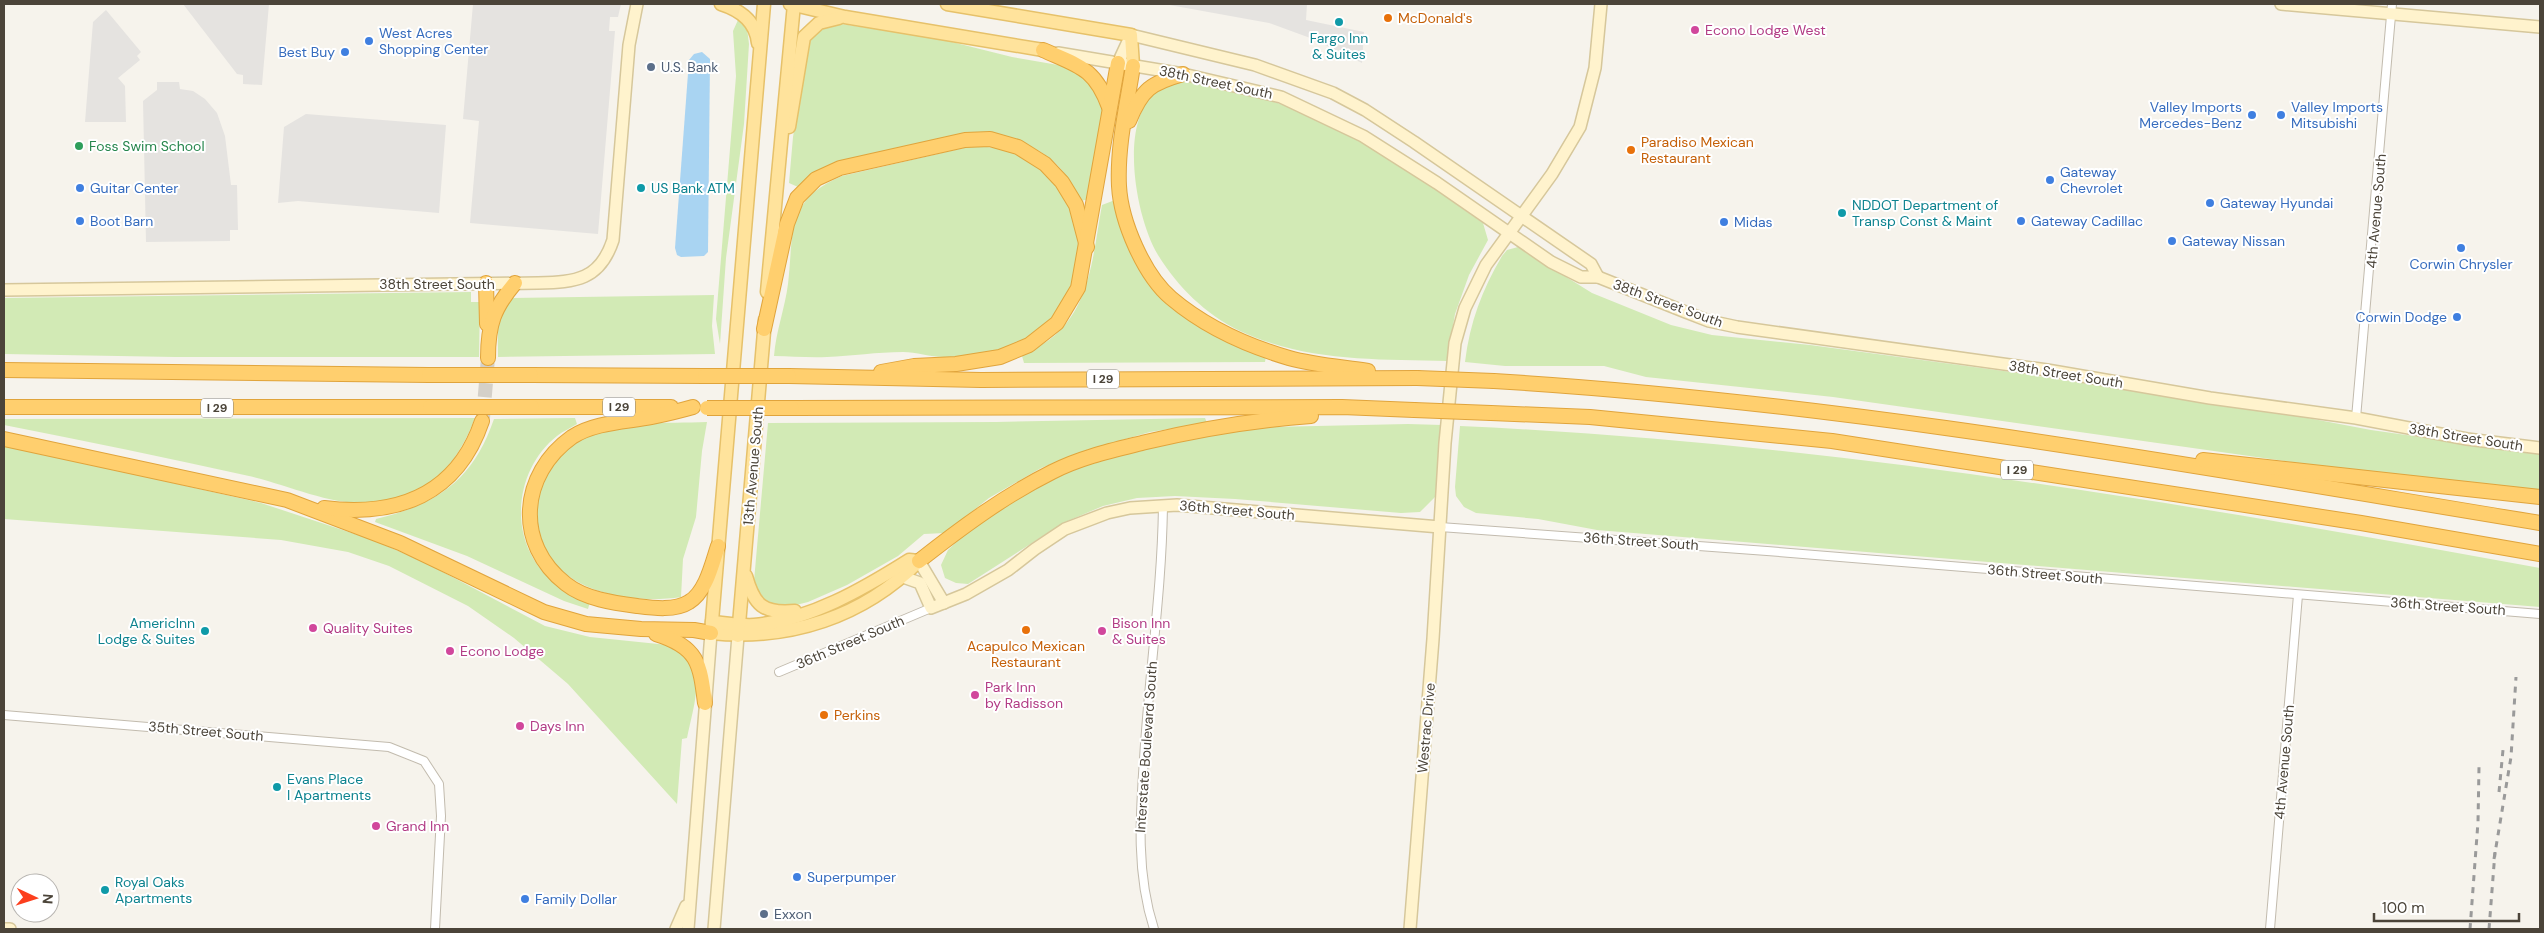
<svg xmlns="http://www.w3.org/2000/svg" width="2544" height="933" font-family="'DM Sans',sans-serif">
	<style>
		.green { fill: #d2eab5 }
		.parking { fill: #e5e3e0 }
		.water { fill: #a9d4f2 }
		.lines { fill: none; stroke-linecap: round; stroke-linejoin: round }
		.highway-tunnel { stroke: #d4d0c8; stroke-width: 14; stroke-dasharray: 14 7; stroke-linecap: butt }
		.street-casing { stroke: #c2bbae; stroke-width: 10 }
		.secondary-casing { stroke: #d6c79b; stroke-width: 14 }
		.primary-casing { stroke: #e6c16a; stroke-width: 15 }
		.highway-casing { stroke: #e0a43c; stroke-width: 16 }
		.street { stroke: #fff; stroke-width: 8 }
		.secondary { stroke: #fff3cd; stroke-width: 11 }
		.primary { stroke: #ffe39c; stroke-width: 12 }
		.highway { stroke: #ffcf6e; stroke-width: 14 }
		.rail { stroke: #9a9a9a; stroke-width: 3; stroke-dasharray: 6 6; stroke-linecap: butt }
		.highway-bridge-casing { stroke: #e0a43c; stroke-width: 16; stroke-linecap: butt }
		.highway-bridge { stroke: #ffcf6e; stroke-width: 14 }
		.food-dot { fill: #e8710a; stroke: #fff; stroke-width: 2 }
		.culture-dot { fill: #0f9aa8; stroke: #fff; stroke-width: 2 }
		.hotel-dot { fill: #d1479c; stroke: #fff; stroke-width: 2 }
		.shop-dot { fill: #3f7fe0; stroke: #fff; stroke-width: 2 }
		.service-dot { fill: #5c6f8a; stroke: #fff; stroke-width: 2 }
		.leisure-dot { fill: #2e9e5b; stroke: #fff; stroke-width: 2 }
		.labels { text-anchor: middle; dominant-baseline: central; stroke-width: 4; stroke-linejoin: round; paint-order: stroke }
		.shield { fill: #fff; stroke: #817c74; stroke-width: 1 }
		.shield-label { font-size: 12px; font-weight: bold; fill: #4b4439 }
		.food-label { font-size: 14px; fill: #c56008; stroke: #fff; text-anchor: start }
		.hotel-label { font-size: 14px; fill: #b23c85; stroke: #fff; text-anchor: start }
		.shop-label { font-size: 14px; fill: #366cbe; stroke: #fff; text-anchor: start }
		.culture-label { font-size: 14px; fill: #0d838f; stroke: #fff; text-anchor: start }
		.service-label { font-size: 14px; fill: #4e5e75; stroke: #fff; text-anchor: start }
		.street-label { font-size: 14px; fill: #4b4439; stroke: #fff }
		.leisure-label { font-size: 14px; fill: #27864d; stroke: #fff; text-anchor: start }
	</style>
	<rect width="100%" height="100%" fill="#f6f3ec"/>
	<g class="green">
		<polygon points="738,20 747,28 749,44 744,124 726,258 720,344 716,319 736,76 733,31"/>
		<path d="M835 23 940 39 1012 57 1064 66 1083 76 1101 98 1104 118 1089 199 1081 201C1076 192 1071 182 1065 174 1041 143 1002 133 965 133L825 167 798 187 789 183 793 137 808 44C815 32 822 27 835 23Z"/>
		<path d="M1185 81C1226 89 1267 98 1306 113 1371 139 1427 184 1483 223L1488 240 1469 275 1455 314 1447 361C1375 359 1307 362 1240 331 1205 314 1178 287 1158 255 1136 219 1119 125 1154 94 1164 85 1173 83 1185 81Z"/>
		<path d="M972 146C988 147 1005 148 1020 155 1097 195 1099 305 1018 342 995 353 969 357 944 357 930 357 916 352 903 352 877 352 852 356 827 357 809 358 791 356 774 356 776 331 785 308 788 284 794 232 785 200 842 176Z"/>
		<path d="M1115 200 1121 228 1187 317 1224 341 1266 356 1265 362 1024 363 1022 356C1031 351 1040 346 1049 340 1091 309 1093 253 1102 205Z"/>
		<path d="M1518 247 1592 293 1671 325 1712 335 1810 345 2011 372 2292 415 2371 430 2540 454V492L2369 473 1833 397 1646 377 1604 366H1505L1465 362C1470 322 1482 290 1502 256L1507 250Z"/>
		<polygon points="471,292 471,302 480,302 479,357 175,357 4,354 4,298"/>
		<path d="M714 295 712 326 715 354 498 357C498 334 495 315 512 298Z"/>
		<path d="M475 418C459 459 436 491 389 501 341 511 296 487 249 476 168 458 86 441 4 425V419Z"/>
		<path d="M575 418 577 424C571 428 563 431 557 436 521 464 510 519 533 558 545 580 568 592 590 602L588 609 564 601 467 556 375 522 376 519C438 504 473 480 494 419Z"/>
		<polygon points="1205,418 1207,423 1150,432 1087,450 1041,468 989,498 945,533 924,534 898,556 847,585 808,602 784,608 774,607 761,598 754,581 768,423 996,422"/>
		<path d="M707 422 702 451 696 517 683 559 681 597C626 605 554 591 536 531 534 524 537 512 537 505 538 498 537 488 539 482 546 463 564 449 581 439 617 419 667 424 707 422Z"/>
		<polygon points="1408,424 1442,425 1435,497 1420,512 1401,513 1235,499 1175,496 1137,498 1103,506 1063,523 968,584 956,583 945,578 941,565 948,550 977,522 1038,484 1112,454 1196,437 1267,427"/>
		<path d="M1460 426C1823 442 2183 503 2540 568V607L1597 530 1538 519 1476 513 1464 507 1456 496 1455 487Z"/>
		<path d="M4 445 261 503 373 540 426 563 545 626 590 637 668 645C711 662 694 702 687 738L682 739 677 804 568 684 514 638 468 606 389 566 348 552 281 540 4 519Z"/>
	</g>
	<g class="parking">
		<polygon points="183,4 269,4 262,85 243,84 243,75 237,74"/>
		<polygon points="473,4 621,4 618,17 610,17 609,31 615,31 598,234 470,223 479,121 463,119"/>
		<polygon points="1164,4 1307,4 1306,20 1364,32 1362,63 1313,39 1269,23"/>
		<polygon points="106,10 141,52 137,56 140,60 118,78 125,86 126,122 85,122 93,22"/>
		<polygon points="157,82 179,82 180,89 193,91 205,99 217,113 225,136 231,185 237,185 238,230 230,230 230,241 146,242 143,101 157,90"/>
		<polygon points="306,114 446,125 439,213 298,201 278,203 284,127"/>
	</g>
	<polygon class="water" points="702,52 710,59 708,252 704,256 681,257 677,255 675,248 689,60 694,54"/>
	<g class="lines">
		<polyline class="highway-tunnel" points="483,418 488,358"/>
		<g class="street-casing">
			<g id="street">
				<polyline points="2356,418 2392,4"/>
				<polyline points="1440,527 1767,551 2540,614"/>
				<polyline points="779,672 931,608"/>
				<polyline points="4,715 389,747 424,761 439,784 441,816 435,929"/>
				<path d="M1154 929C1136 873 1140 817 1144 759 1149 674 1162 590 1163 505"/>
				<polyline points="2270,929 2298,595"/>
			</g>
		</g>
		<g class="secondary-casing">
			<g id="secondary">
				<polyline points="2281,4 2540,27"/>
				<polyline points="1058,53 1183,74 1281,97 1363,136 1437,183 1551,262 1581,277 1598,277 1683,311 1709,321 1737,327 2047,370 2210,398 2356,418 2467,439 2540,448"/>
				<polyline points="1118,63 1131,35 1255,65 1333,93 1365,110 1414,142 1591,264 1598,277"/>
				<path d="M4 290 538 283C576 282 600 280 613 240L629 45 637 4"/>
				<polyline points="919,561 944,603"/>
				<polyline points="903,577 920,583 931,608 966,594 1008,570 1035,549 1065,529 1107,513 1130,508 1177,505 1440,527"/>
				<polyline points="4,929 10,929"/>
				<polyline points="676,929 686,906"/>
				<polyline points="688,929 711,633"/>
				<polyline points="714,929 738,636"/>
				<polyline points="1410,929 1433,639 1445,443 1455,343 1465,308 1486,265 1552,174 1580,127 1595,68 1601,4"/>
			</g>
		</g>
		<g class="primary-casing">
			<g id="primary">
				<path d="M721 4C740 10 756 21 758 43"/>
				<path d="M764 4 711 633C790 641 863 617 919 561"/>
				<polyline points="790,4 845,17 1043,50"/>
				<polyline points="947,4 1131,35 1133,66"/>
				<polyline points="789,127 804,37 819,23 839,18"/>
				<polyline points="767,292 794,4"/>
				<path d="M746 576C754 605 763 614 795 611"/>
				<path d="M712 622C726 623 741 626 754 625 810 620 863 589 909 560L919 561"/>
				<polyline points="738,636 765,320"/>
			</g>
		</g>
		<g class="highway-casing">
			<g id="highway">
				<path d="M1043 50C1079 66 1095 68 1109 107"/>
				<path d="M1133 66C1127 105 1117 146 1119 186 1121 222 1144 275 1171 298 1204 326 1248 346 1289 358 1314 365 1342 367 1368 371"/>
				<path d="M1129 121C1142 89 1151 83 1183 74"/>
				<polyline points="486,283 487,324"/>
				<polyline points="764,329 787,224 797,198 816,179 840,168 965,140 990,139 1018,147 1045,164 1062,182 1076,205 1087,247"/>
				<path d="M488 358C488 324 494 308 515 283"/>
				<polyline points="4,370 429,375"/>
				<polyline points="881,372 914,366 956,364 1000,357 1029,345 1057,323 1078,288 1118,63"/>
				<polyline points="531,375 705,376"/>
				<polyline points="789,376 981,380 1417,378"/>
				<path d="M1494 381C1845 402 2193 466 2540 523"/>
				<polyline points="4,407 430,407"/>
				<polyline points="532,407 671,407"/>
				<path d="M693 407C679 411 666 414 652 417 627 422 595 422 572 437 520 474 514 544 566 584 585 599 614 603 637 606 653 608 675 611 689 602 706 592 712 564 718 546"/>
				<polyline points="792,408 1342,407 1414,410"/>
				<polyline points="1491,413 1590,417 1832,441 2361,523 2540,554"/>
				<polyline points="4,439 287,500 400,543 544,612 586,624 641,629 694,630 711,633"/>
				<polyline points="2203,460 2540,497"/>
				<path d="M324 508C398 517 457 495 482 421"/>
				<path d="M919 561C961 528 1004 496 1052 472 1081 457 1114 450 1146 442 1201 429 1255 420 1311 416"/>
				<path d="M656 634C698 647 700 663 705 703"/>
			</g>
		</g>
		<use href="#street" class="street"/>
		<use href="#secondary" class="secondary"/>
		<use href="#primary" class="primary"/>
		<use href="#highway" class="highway"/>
		<g class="rail">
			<polyline points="2499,792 2503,750"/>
			<polyline points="2494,859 2511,757 2516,677"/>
			<polyline points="2470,929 2478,822 2479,767"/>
			<polyline points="2489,929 2495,852"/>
		</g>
		<g class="highway-bridge-casing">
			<g id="highway-bridge">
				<polyline points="429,375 531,375"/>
				<polyline points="705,376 789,376"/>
				<polyline points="1417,378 1494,381"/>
				<polyline points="430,407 532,407"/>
				<polyline points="707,408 792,408"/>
				<polyline points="1414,410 1491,413"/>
			</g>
		</g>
		<use href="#highway-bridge" class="highway-bridge"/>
	</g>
	<g class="food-dot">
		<circle cx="1388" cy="18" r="5"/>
		<circle cx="1631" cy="150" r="5"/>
		<circle cx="1026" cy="630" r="5"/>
		<circle cx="824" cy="715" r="5"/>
	</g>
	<g class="culture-dot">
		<circle cx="1339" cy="22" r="5"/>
		<circle cx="641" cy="188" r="5"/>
		<circle cx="1842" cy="213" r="5"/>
		<circle cx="205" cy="631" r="5"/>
		<circle cx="277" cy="787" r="5"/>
		<circle cx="105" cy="890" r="5"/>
	</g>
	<g class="hotel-dot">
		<circle cx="1695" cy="30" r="5"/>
		<circle cx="313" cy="628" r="5"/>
		<circle cx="1102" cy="631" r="5"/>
		<circle cx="450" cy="651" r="5"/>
		<circle cx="975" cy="695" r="5"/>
		<circle cx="520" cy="726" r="5"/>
		<circle cx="376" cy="826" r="5"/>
	</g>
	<g class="shop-dot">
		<circle cx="369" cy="41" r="5"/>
		<circle cx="345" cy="52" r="5"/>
		<circle cx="2252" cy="115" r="5"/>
		<circle cx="2281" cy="115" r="5"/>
		<circle cx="2050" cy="180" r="5"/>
		<circle cx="80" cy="188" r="5"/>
		<circle cx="2210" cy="203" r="5"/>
		<circle cx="80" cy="221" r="5"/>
		<circle cx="2021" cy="221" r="5"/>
		<circle cx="1724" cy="222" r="5"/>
		<circle cx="2172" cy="241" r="5"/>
		<circle cx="2461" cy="248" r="5"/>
		<circle cx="2457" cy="317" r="5"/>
		<circle cx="797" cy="877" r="5"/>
		<circle cx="525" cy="899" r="5"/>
	</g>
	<g class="service-dot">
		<circle cx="651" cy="67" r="5"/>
		<circle cx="764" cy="914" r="5"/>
	</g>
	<circle class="leisure-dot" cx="79" cy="146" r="5"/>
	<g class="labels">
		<g class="shield">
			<rect x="1087" y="369.5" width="32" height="19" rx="4"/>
			<rect x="603" y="397.5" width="32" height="19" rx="4"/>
			<rect x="201" y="398.5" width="32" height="19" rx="4"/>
			<rect x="2001" y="460.5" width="32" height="19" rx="4"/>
		</g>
		<g class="shield-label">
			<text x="1103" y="379">I 29</text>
			<text x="619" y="407">I 29</text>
			<text x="217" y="408">I 29</text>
			<text x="2017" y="470">I 29</text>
		</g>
		<g class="food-label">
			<text x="1398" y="18">McDonald's</text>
			<text x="1641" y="142">Paradiso Mexican<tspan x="1641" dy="16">Restaurant</tspan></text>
			<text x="1026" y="646" text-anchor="middle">Acapulco Mexican<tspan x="1026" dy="16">Restaurant</tspan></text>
			<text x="834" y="715">Perkins</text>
		</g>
		<g class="hotel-label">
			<text x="1705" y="30">Econo Lodge West</text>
			<text x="1112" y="623">Bison Inn<tspan x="1112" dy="16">&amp; Suites</tspan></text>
			<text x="323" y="628">Quality Suites</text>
			<text x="460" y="651">Econo Lodge</text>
			<text x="985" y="687">Park Inn<tspan x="985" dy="16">by Radisson</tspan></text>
			<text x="530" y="726">Days Inn</text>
			<text x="386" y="826">Grand Inn</text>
		</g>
		<g class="shop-label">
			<text x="379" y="33">West Acres<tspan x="379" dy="16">Shopping Center</tspan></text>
			<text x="335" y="52" text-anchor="end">Best Buy</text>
			<text x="2242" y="107" text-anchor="end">Valley Imports<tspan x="2242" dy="16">Mercedes-Benz</tspan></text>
			<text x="2291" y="107">Valley Imports<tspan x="2291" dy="16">Mitsubishi</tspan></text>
			<text x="2060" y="172">Gateway<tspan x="2060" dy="16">Chevrolet</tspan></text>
			<text x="90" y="188">Guitar Center</text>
			<text x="2220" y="203">Gateway Hyundai</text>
			<text x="90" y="221">Boot Barn</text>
			<text x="2031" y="221">Gateway Cadillac</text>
			<text x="1734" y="222">Midas</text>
			<text x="2182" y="241">Gateway Nissan</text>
			<text x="2461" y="264" text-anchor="middle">Corwin Chrysler</text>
			<text x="2447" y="317" text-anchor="end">Corwin Dodge</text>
			<text x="807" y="877">Superpumper</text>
			<text x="535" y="899">Family Dollar</text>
		</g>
		<g class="culture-label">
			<text x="1339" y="38" text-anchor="middle">Fargo Inn<tspan x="1339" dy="16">&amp; Suites</tspan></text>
			<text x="651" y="188">US Bank ATM</text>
			<text x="1852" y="205">NDDOT Department of<tspan x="1852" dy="16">Transp Const &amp; Maint</tspan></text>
			<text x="195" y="623" text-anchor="end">AmericInn<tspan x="195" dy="16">Lodge &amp; Suites</tspan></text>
			<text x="287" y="779">Evans Place<tspan x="287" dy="16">I Apartments</tspan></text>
			<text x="115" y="882">Royal Oaks<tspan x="115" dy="16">Apartments</tspan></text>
		</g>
		<g class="service-label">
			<text x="661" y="67">U.S. Bank</text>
			<text x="774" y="914">Exxon</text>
		</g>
		<g class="street-label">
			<text transform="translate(1216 82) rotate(12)">38th Street South</text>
			<text transform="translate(2376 211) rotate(-85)">4th Avenue South</text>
			<text x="437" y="284">38th Street South</text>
			<text transform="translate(1668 303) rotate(20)">38th Street South</text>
			<text transform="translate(2066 374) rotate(9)">38th Street South</text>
			<text transform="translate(2466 437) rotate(9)">38th Street South</text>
			<text transform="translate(753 466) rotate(-85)">13th Avenue South</text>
			<text transform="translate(1237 510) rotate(5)">36th Street South</text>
			<text transform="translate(1641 541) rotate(4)">36th Street South</text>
			<text transform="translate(2045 574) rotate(5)">36th Street South</text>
			<text transform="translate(2448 606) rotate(4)">36th Street South</text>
			<text transform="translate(850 642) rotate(-23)">36th Street South</text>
			<text transform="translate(1426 728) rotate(-85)">Westrac Drive</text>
			<text transform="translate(206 731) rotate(5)">35th Street South</text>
			<text transform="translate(1146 747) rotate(-86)">Interstate Boulevard South</text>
			<text transform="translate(2284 762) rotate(-85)">4th Avenue South</text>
		</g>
		<g class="leisure-label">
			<text x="89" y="146">Foss Swim School</text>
		</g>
	</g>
	<rect width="2544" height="933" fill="none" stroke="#4b4439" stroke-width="10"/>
	<g transform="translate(35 898) rotate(94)"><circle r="24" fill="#ffffff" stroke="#b7b4b0"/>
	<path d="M0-4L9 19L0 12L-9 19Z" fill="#fc3f1d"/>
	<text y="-8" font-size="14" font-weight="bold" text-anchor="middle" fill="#4b4439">N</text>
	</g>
	<path d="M2374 913v8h145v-8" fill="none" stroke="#4b4439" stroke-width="2.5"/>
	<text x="2382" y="913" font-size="15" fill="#4b4439" stroke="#ffffff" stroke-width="4" paint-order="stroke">100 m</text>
</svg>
